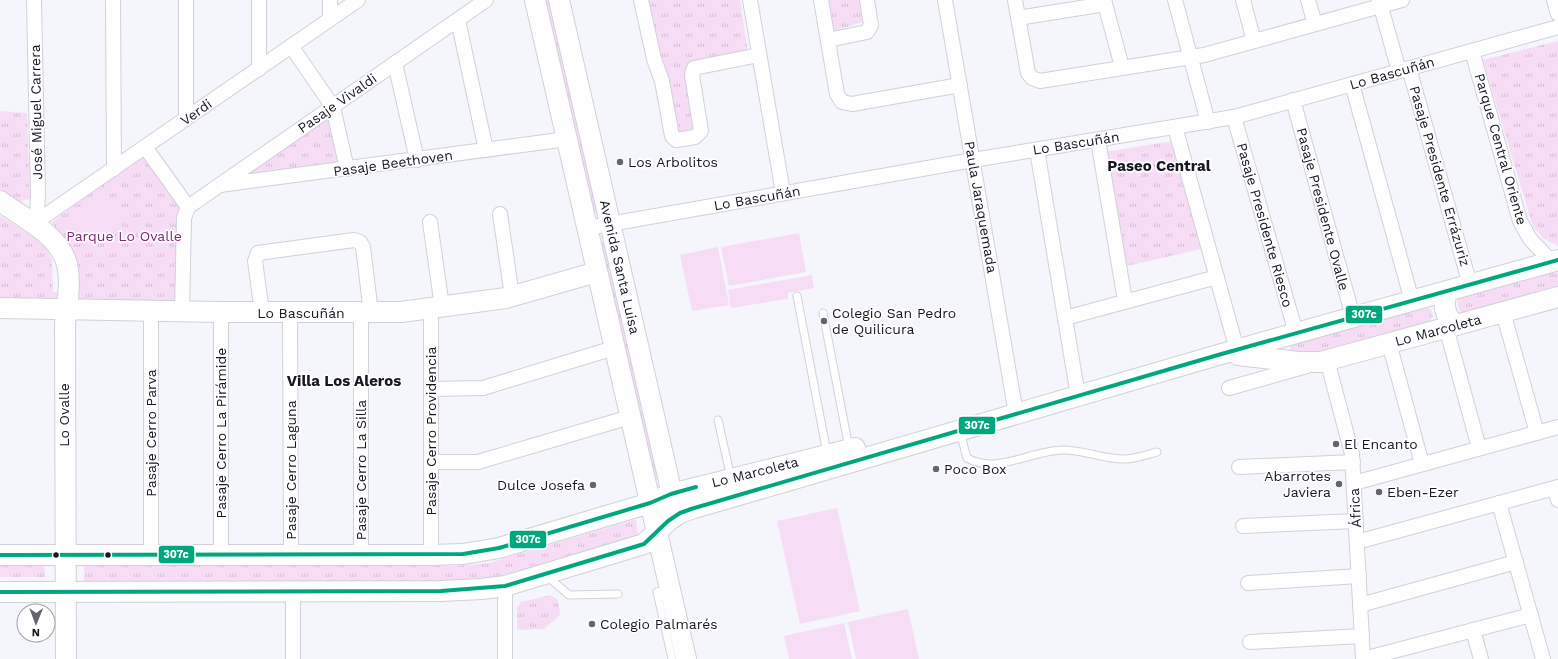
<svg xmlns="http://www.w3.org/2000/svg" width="1558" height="659" font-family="'Work Sans',sans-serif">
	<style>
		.grass { fill: url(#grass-tufts) }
		.pitch { fill: #f7dcf5 }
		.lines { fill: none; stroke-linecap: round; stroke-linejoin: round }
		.lane-casing { stroke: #d0d1d9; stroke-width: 9 }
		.street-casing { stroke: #d0d1d9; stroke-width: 16 }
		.secondary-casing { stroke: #d0d1d9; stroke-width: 22 }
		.lane { stroke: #fefeff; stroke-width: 7 }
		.street { stroke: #fefeff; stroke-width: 14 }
		.secondary { stroke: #fefeff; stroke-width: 20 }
		.bus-1-casing { stroke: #fff; stroke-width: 7 }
		.bus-1 { stroke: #00a77e; stroke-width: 4 }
		.poi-dot { fill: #65656e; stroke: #fff; stroke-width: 1.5 }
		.bus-dot { fill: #171722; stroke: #fff; stroke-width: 1.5 }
		.labels { text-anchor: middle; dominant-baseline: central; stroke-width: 3.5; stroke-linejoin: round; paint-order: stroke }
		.street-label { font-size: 14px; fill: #171722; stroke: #fff }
		.poi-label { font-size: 14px; fill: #171722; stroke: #fff; text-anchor: start }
		.park-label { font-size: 14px; fill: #812579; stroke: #fff }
		.neighbourhood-label { font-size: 15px; font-weight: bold; fill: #171722; stroke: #fff }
		.line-badge { stroke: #fff; stroke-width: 1.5 }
		.badge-label { font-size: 11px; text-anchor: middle; font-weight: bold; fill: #fff }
	</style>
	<defs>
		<pattern id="grass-tufts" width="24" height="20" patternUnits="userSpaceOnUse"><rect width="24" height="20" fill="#f7dcf5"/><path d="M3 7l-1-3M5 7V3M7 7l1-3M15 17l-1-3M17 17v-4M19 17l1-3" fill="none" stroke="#d3bcd2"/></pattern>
	</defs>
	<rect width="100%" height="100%" fill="#f5f6fc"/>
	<g class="grass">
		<polygon points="544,0 554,0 603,211 592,213"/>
		<polygon points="644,0 740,0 748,53 687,64 698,131 679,137"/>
		<polygon points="827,0 862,0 866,21 833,31"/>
		<polygon points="1558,41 1558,246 1544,239 1533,227 1483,60"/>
		<polygon points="0,111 27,113 30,199 0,206 12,198 0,188"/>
		<polygon points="329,116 343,167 239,178"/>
		<polygon points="1172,141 1201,249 1127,266 1105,152"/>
		<polygon points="143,154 182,208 177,302 0,300 0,216 43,241 52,260 53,292 76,293 74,257 52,222"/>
		<polygon points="609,240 665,478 655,480 599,243"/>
		<polygon points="1558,269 1558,290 1461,314 1457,302 1460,297"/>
		<polygon points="1424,308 1431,309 1433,317 1428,323 1326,352 1298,355 1289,350 1293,343"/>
		<polygon points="636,519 638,535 499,576 458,581 84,581 84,564 454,566 489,563"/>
		<polygon points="0,563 44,563 45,577 0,577"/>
		<polygon points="551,595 558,600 560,615 544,629 517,630 517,607 521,602"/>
	</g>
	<g class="pitch">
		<polygon points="113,197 124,222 78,241 68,216"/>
		<polygon points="799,233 806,272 729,286 721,247"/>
		<polygon points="718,247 729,305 692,311 680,255"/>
		<polygon points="812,275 814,288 788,293 788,299 731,308 728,290"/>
		<polygon points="837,508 860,611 800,624 777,521"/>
		<polygon points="908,609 919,659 856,659 848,622"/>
		<polygon points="844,623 852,659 789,659 784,636"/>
	</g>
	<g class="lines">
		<g class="lane-casing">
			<g id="lane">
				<polyline points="797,296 827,453"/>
				<polyline points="823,313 849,448"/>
				<polyline points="718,420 731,478"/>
				<path d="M960 432 967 458C997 475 1032 450 1063 450 1084 450 1104 459 1124 459 1135 459 1146 455 1157 452"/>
				<polyline points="547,576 569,595 618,594"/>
				<polyline points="668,589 657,592 672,659"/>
			</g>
		</g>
		<g class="street-casing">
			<g id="street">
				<polyline points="113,0 114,169"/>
				<polyline points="186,0 186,119"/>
				<polyline points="259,0 259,69"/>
				<polyline points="641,0 654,59 662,81 672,136 676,140 695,137 701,131 692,75 694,68 759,55"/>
				<polyline points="750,0 783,193"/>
				<polyline points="821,0 837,94 842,102 852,104 960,85"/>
				<polyline points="945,0 1016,414"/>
				<polyline points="1015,0 1028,73 1032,78 1040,81 1204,55 1402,0"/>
				<polyline points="1104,0 1122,67"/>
				<polyline points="1175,0 1208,122"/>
				<polyline points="1243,0 1254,41"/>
				<polyline points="1308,0 1315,24"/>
				<polyline points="1379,0 1399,71"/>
				<polyline points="1554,0 1558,14"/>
				<polyline points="1018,18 1105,4"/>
				<polyline points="330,19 330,0"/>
				<polyline points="458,20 486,150"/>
				<polyline points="828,40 867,32 871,25 867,0"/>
				<polyline points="291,46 333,107 347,169"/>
				<polyline points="1472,51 1520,221 1530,239 1552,262"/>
				<polyline points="395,63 417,160"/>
				<polyline points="1409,68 1470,285"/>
				<polyline points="1352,84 1412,301"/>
				<polyline points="1293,100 1353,317"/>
				<polyline points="1234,117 1296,333"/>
				<polyline points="1175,127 1237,350"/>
				<polyline points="1098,140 1125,301"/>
				<polyline points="145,147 188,207"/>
				<polyline points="1037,150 1078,396"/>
				<polyline points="220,185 567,139"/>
				<polyline points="500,214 512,296"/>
				<polyline points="430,222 442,307"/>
				<polyline points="33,224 358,0"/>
				<polyline points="33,224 37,210 38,197 34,0"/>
				<polyline points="587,228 973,160 1234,117 1558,27"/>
				<polyline points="431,308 431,555"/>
				<polyline points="182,312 184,218 188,207 486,0"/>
				<polyline points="262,312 255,261 258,253 354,240 360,242 363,247 371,313"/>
				<polyline points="1503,312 1537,433"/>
				<polyline points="290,313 291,555"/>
				<polyline points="361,313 361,555"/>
				<polyline points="1065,318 1217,277"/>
				<polyline points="1446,327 1479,448"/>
				<polyline points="1389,343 1422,464"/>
				<polyline points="1327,360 1352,454 1363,659 1531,615"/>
				<polyline points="1229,388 1307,366"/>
				<polyline points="431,389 483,388 614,348"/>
				<polyline points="431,462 478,462 630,417"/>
				<polyline points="1239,467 1353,462"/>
				<polyline points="1354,483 1558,427"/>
				<polyline points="1555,488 1558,500"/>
				<polyline points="1499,503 1543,659"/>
				<polyline points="1243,526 1356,521"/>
				<polyline points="1357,542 1558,487"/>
				<polyline points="151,555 151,311"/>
				<polyline points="221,555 221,312"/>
				<polyline points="1248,583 1359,576"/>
				<polyline points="505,586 505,659"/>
				<polyline points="293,591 293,659"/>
				<polyline points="1360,605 1516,562"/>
				<polyline points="1473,630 1481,659"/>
				<polyline points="1250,642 1362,636"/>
			</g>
		</g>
		<g class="secondary-casing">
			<g id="secondary">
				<polyline points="535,0 686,659"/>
				<polyline points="559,0 669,481 671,494 666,506"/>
				<path d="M0 201C22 217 57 234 66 261 72 280 67 303 65 323L66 659"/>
				<path d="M1448 291C1442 304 1444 316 1456 325"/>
				<polyline points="0,308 221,312 401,312 506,298 597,272"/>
				<polyline points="1238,355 1298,362 1321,362 1558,297"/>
				<polyline points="0,555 431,555 463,554 499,548 650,503 671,494 855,448"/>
				<polyline points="0,592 441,591 482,589 505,586 644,544 668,521 680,513 691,509 1218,355 1558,260"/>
			</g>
		</g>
		<use href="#lane" class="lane"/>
		<use href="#street" class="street"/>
		<use href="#secondary" class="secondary"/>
		<g class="bus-1-casing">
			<g id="bus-1">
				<polyline points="0,555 463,554 499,548 650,503 671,494 696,487"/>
				<polyline points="0,592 441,591 505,586 644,544 668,521 680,513 691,509 1218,355 1558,260"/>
			</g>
		</g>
		<use href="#bus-1" class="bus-1"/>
	</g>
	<g class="poi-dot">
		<circle cx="620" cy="162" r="4"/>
		<circle cx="824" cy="321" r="4"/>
		<circle cx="1336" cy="444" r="4"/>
		<circle cx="936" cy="469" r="4"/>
		<circle cx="1339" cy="484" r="4"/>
		<circle cx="593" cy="485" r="4"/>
		<circle cx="1379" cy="492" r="4"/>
		<circle cx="592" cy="624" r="4"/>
	</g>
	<g class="bus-dot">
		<circle cx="56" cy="555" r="3.5"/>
		<circle cx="108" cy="555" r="3.5"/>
	</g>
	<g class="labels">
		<g class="street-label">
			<text transform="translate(1392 73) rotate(-16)">Lo Bascuñán</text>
			<text transform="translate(337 103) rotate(-35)">Pasaje Vivaldi</text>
			<text transform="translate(36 112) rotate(-91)">José Miguel Carrera</text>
			<text transform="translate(196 112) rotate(-35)">Verdi</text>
			<text transform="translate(1076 143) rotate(-9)">Lo Bascuñán</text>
			<text transform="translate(1501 149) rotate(74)">Parque Central Oriente</text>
			<text transform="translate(393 163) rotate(-8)">Pasaje Beethoven</text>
			<text transform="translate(1440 176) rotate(74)">Pasaje Presidente Errázuriz</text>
			<text transform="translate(757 198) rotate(-10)">Lo Bascuñán</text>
			<text transform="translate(981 207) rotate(80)">Paula Jaraquemada</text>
			<text transform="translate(1323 209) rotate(75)">Pasaje Presidente Ovalle</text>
			<text transform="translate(1265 225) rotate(74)">Pasaje Presidente Riesco</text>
			<text transform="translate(620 267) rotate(77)">Avenida Santa Luisa</text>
			<text x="301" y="313">Lo Bascuñán</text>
			<text transform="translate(1438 330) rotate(-15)">Lo Marcoleta</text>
			<text transform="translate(64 415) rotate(-90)">Lo Ovalle</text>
			<text transform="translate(431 431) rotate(-90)">Pasaje Cerro Providencia</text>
			<text transform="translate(151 433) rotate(-90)">Pasaje Cerro Parva</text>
			<text transform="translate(221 433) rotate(-90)">Pasaje Cerro La Pirámide</text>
			<text transform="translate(291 470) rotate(-90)">Pasaje Cerro Laguna</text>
			<text transform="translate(361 470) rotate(-90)">Pasaje Cerro La Silla</text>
			<text transform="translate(755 472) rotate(-14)">Lo Marcoleta</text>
			<text transform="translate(1355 508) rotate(-93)">África</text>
		</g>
		<g class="poi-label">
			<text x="628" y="162">Los Arbolitos</text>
			<text x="832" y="313">Colegio San Pedro<tspan x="832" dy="16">de Quilicura</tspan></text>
			<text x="1344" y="444">El Encanto</text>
			<text x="944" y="469">Poco Box</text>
			<text x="1331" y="476" text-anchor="end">Abarrotes<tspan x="1331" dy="16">Javiera</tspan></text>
			<text x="585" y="485" text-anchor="end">Dulce Josefa</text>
			<text x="1387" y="492">Eben-Ezer</text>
			<text x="600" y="624">Colegio Palmarés</text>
		</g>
		<g class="park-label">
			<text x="124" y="236">Parque Lo Ovalle</text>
		</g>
		<g class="neighbourhood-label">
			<text x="1159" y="166">Paseo Central</text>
			<text x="344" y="381">Villa Los Aleros</text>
		</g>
	</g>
	<g class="line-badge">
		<rect x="1345" y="305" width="38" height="19" rx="4" fill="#00a77e"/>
		<rect x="958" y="416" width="38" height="19" rx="4" fill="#00a77e"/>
		<rect x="509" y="530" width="38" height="19" rx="4" fill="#00a77e"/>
		<rect x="158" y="545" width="37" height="19" rx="4" fill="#00a77e"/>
	</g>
	<g class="badge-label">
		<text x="1364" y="318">307c</text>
		<text x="977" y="429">307c</text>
		<text x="528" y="543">307c</text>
		<text x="176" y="558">307c</text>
	</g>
	<g transform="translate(36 623) rotate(181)"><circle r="19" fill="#ffffff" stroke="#a2a2a7"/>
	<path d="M0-3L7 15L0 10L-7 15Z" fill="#65656e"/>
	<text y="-6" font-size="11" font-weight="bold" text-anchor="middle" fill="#171722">N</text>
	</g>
</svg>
